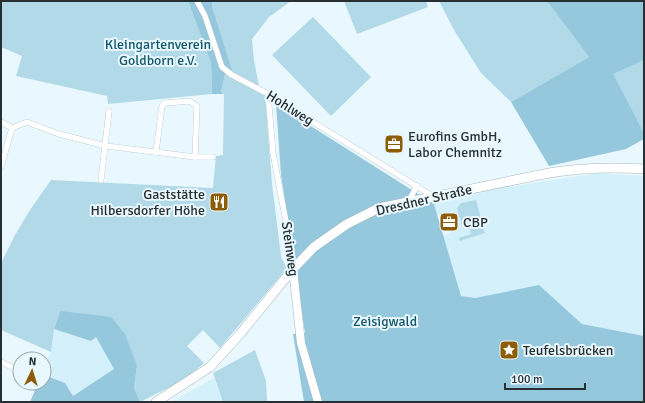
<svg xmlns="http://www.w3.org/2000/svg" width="645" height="403" font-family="Signika,sans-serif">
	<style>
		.built { fill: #d4f0fa }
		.green { fill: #b2d9e7 }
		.forest { fill: #95c8dc }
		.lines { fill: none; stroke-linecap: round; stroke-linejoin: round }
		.street-casing { stroke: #a6b9c0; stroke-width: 6 }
		.secondary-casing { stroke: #a6b9c0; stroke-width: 9 }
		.primary-casing { stroke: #a6b9c0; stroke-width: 10 }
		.street { stroke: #fff; stroke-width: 5.5 }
		.secondary { stroke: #fff; stroke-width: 8 }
		.primary { stroke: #fff; stroke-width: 9 }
		.labels { text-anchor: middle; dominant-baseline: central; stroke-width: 4; stroke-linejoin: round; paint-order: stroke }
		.park-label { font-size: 14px; fill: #12576b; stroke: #e9f8fe }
		.street-label { font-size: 14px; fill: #282f32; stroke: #e9f8fe }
		.poi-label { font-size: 14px; fill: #282f32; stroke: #e9f8fe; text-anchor: start }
	</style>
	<rect width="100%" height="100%" fill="#e9f8fe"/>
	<g class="built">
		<polygon points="600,173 644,176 644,336 582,324 539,285 475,298 461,296 443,235 451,233 451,231 457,229 452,213 446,215 445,213 437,215 434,204 493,190 538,182"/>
		<polygon points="54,329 91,341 96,337 115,369 73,396 65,383 44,375 44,368 51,352"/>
		<polygon points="214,378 223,402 171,402"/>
	</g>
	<g class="green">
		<polygon points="1,1 188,1 211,63 212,94 108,104 107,96 16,76 22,56 1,47"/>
		<polygon points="212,1 291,1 269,17 252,39 254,60 259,86 233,73 212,6"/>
		<polygon points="344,1 426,1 428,7 357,34"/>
		<polygon points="439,1 547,1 589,57 511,102 481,73 454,30"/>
		<polygon points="313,17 371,77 331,116 272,55"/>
		<polygon points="644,60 644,133 612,74"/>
		<polygon points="225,74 265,94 272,184 281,257 287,268 220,348 203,330 187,346 204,363 184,380 140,402 134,388 137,366 60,311 54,329 51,352 1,330 1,263 15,235 30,210 51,180 213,188 216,156 223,155 224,94 221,92"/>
		<polygon points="476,200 485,233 460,241 459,238 471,234 469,225 462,226 457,208 461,203"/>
		<polygon points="255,350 266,381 267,402 223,402 213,373"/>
	</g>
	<g class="forest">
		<polygon points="188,1 212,1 212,6 233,73 225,74 221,92 224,94 212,94 211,63"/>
		<polygon points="547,1 644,1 644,60 613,74 644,133 644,139 626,149 549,166 511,102 589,57"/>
		<polygon points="276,104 434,204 461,296 475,298 539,285 582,324 644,336 644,402 304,402 293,334 305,333 281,175"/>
		<polygon points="60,311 111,317 125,334 137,366 134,388 140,402 30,402 38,383 44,383 44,375 65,383 73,396 114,369 96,337 91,341 54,329"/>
	</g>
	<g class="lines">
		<g class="street-casing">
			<g id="street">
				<polyline points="197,1 205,16 222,67 232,75 268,94 410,182 429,194 430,198"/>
				<polyline points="268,94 273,153 287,227 293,269"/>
				<polyline points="1,122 12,128 27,122 59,134 106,146 195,157 213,157"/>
				<polyline points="156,152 162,106 165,103 189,101 197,106 195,157"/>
				<polyline points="1,167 12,128"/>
				<polyline points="101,180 109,111"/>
				<polyline points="408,202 417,186"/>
				<polyline points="1,362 20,371"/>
			</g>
		</g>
		<g class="secondary-casing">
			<polyline id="secondary" points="293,269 301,343 318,402"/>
		</g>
		<g class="primary-casing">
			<path id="primary" d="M156 402 210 367 240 334 293 269 314 247 347 224 379 208 549 173C581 168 612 167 644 169"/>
		</g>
		<use href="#street" class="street"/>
		<use href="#secondary" class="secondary"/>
		<use href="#primary" class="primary"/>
	</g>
	<defs>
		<g id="office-square" transform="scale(1)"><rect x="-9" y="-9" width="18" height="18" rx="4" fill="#8d5c06" stroke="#e9f8fe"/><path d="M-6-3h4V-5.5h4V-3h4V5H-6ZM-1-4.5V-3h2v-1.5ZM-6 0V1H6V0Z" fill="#fff"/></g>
		<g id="restaurant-square" transform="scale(1)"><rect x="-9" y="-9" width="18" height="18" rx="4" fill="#8d5c06" stroke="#e9f8fe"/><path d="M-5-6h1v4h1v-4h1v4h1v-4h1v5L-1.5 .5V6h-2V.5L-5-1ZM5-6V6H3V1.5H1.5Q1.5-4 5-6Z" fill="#fff"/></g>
		<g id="sight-square" transform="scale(1)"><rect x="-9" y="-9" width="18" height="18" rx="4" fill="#8d5c06" stroke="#e9f8fe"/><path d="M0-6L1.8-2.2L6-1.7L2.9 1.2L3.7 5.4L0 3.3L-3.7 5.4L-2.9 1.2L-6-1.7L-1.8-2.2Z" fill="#fff"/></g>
	</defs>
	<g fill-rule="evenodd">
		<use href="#office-square" x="394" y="144"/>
		<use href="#restaurant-square" x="219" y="202"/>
		<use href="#office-square" x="449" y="222"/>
		<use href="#sight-square" x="509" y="350"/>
	</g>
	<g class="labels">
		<g class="park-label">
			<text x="158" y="44">Kleingartenverein<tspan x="158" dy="16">Goldborn e.V.</tspan></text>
			<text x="385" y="321">Zeisigwald</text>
		</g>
		<g class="street-label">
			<text transform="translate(290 108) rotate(32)">Hohlweg</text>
			<text transform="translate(424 200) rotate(-13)">Dresdner Straße</text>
			<text transform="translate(290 249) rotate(82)">Steinweg</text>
		</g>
		<g class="poi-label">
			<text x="408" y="136">Eurofins GmbH,<tspan x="408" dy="16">Labor Chemnitz</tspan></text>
			<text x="205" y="194" text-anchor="end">Gaststätte<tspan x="205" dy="16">Hilbersdorfer Höhe</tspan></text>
			<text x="463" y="222">CBP</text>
			<text x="523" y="350">Teufelsbrücken</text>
		</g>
	</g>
	<rect width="645" height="403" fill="none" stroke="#282f32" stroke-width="4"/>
	<g transform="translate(32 371) rotate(4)"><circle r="19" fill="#e9f8fe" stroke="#9ca8ac"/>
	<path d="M0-3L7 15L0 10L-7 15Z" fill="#8d5c06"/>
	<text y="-6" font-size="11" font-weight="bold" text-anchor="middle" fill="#282f32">N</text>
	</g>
	<path d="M505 383v6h80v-6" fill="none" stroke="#282f32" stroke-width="2"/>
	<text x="511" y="383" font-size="12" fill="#282f32" stroke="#e9f8fe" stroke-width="3" paint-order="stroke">100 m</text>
</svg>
